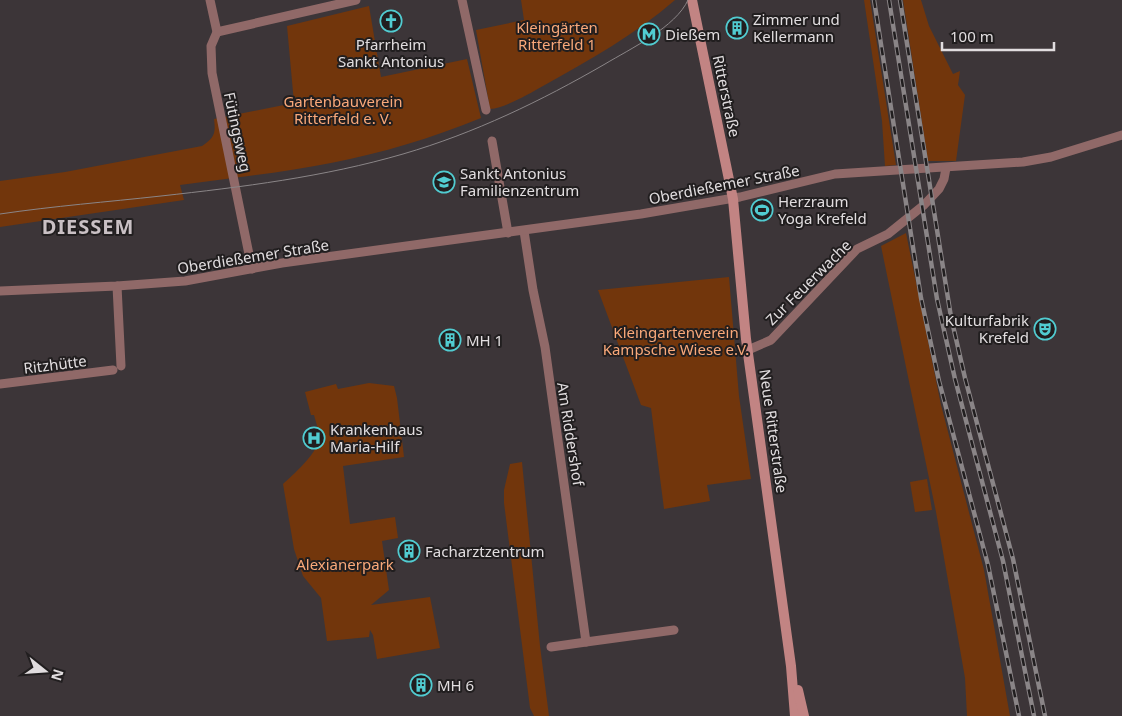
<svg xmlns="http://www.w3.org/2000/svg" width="1122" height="716" font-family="'Noto Sans',sans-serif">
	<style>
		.green { fill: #72360c }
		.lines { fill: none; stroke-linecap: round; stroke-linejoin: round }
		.minor { stroke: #906968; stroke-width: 9 }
		.secondary { stroke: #c28483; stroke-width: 10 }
		.tram { stroke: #8a8587; stroke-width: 1 }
		.rail-casing { stroke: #8a8587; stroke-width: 4.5 }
		.rail { stroke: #211e1f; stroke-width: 2.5; stroke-dasharray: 8; stroke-linecap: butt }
		.labels { text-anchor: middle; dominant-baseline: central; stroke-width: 4; stroke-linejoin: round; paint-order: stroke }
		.poi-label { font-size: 15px; fill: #e1dddf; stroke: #211e1f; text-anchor: start }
		.park-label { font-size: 15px; fill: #faa97a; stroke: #211e1f }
		.street-label { font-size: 15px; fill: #e1dddf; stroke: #211e1f }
		.district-label { font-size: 20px; font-weight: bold; letter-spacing: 1px; fill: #c9c0c4; stroke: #211e1f }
	</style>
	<rect width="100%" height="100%" fill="#3c3538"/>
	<g class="green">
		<path d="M521 0H675C636 34 588 61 543 86 529 94 505 108 490 109L476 30 524 20Z"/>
		<polygon points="864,0 870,0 896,165 885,166 882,121"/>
		<polygon points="903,0 921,0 929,26 953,74 960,71 958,85 965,95 956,161 928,161"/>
		<path d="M369 6 381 77 467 59 481 118C432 138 382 153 331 163 281 173 230 178 180 185L184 200 0 227V181L65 172 202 146C214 138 216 134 214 119L294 103 287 26Z"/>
		<polygon points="906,233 941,405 984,570 1010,716 967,716 965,678 936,512 881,246"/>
		<polygon points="729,277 739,396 751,479 707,485 710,501 664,509 651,408 641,405 598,290"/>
		<path d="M369 383 394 386 397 398 404 457 343 466 350 524 395 517 398 538 382 541 389 590 371 605 430 597 440 648 377 659 373 635 370 630 369 637 327 641 321 598 303 576 294 549 283 484C294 474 313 457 318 443 321 435 316 423 314 415H311L305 392 336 384 338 389Z"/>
		<polygon points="522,462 540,646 549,716 534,716 530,708 504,503 504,490 510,464"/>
		<polygon points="927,479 932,510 915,512 910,482"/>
	</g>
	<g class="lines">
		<g class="minor">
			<polyline points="210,0 217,32 211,46 212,73 252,269"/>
			<polyline points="462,0 486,110"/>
			<polyline points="217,32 356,0"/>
			<polyline points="492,141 508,233"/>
			<polyline points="524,231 533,290 545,347 586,642 674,630"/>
			<polyline points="117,286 121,366"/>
			<polyline points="0,291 117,286 185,281 282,263 641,214 740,197 835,174 1023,162 1051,157 1122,135"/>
			<polyline points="748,350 771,340 857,249 888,234 924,205 939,189 944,179 946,168"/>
			<polyline points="0,384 113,370"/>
			<polyline points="551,647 586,642"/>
		</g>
		<g class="secondary">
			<polyline points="692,0 733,199 746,339 791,666 795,716"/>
			<polyline points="798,690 804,716"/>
		</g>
		<path class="tram" d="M0 214C54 206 107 202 161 196 242 187 324 177 403 154 475 133 541 101 605 64 630 49 676 27 688 0"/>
		<g class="rail-casing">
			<g id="rail">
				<polyline points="874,0 921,298 939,381 988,565 1019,716"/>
				<polyline points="889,0 937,299 955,379 1003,561 1034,716"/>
				<polyline points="900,0 951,317 965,378 1013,559 1045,716"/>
			</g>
		</g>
		<use href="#rail" class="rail"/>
	</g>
	<defs>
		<g id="church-ring" transform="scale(1.125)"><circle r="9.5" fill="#211e1f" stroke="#51ccd1" stroke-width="1.5"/><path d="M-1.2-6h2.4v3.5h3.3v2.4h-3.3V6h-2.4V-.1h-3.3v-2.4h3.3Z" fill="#51ccd1"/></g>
		<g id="building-ring" transform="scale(1.125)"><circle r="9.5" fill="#211e1f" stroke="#51ccd1" stroke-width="1.5"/><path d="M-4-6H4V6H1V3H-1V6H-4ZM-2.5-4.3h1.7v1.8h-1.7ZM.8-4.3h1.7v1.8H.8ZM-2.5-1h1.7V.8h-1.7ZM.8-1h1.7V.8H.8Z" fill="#51ccd1"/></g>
		<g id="metro-ring" transform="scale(1.125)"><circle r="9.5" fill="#211e1f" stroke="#51ccd1" stroke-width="1.5"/><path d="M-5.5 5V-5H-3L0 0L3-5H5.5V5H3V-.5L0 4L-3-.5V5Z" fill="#51ccd1"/></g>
		<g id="school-ring" transform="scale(1.125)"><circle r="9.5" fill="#211e1f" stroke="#51ccd1" stroke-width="1.5"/><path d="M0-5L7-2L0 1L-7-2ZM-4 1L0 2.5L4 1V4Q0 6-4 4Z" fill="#51ccd1"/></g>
		<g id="stadium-ring" transform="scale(1.125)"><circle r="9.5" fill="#211e1f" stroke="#51ccd1" stroke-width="1.5"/><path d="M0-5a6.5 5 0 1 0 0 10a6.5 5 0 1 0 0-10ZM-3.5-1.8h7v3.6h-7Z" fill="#51ccd1"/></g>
		<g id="theatre-ring" transform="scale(1.125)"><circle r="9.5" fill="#211e1f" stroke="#51ccd1" stroke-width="1.5"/><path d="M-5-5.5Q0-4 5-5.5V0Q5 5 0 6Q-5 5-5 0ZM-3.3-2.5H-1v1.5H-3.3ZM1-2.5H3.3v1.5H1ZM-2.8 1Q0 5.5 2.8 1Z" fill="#51ccd1"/></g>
		<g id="hospital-ring" transform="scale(1.125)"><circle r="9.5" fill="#211e1f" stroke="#51ccd1" stroke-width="1.5"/><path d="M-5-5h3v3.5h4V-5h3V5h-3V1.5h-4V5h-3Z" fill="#51ccd1"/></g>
	</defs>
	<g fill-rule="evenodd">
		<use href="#church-ring" x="391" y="21"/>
		<use href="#building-ring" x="737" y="28"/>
		<use href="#metro-ring" x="649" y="34"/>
		<use href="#school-ring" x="444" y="182"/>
		<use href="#stadium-ring" x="762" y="210"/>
		<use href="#theatre-ring" x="1045" y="329"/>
		<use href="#building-ring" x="450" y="340"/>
		<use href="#hospital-ring" x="314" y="438"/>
		<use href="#building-ring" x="409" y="551"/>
		<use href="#building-ring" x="421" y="685"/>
	</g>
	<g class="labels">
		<g class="poi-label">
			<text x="753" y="19">Zimmer und<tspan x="753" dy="17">Kellermann</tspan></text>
			<text x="665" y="34">Dießem</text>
			<text x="391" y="44" text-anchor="middle">Pfarrheim<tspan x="391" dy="17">Sankt Antonius</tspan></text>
			<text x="460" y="173">Sankt Antonius<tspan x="460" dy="17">Familienzentrum</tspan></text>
			<text x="778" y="201">Herzraum<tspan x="778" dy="17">Yoga Krefeld</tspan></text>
			<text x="1029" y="320" text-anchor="end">Kulturfabrik<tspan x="1029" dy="17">Krefeld</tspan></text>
			<text x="466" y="340">MH 1</text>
			<text x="330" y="429">Krankenhaus<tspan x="330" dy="17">Maria-Hilf</tspan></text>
			<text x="425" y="551">Facharztzentrum</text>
			<text x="437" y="685">MH 6</text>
		</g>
		<g class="park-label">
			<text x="557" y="27">Kleingärten<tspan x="557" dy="17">Ritterfeld 1</tspan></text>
			<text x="343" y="101">Gartenbauverein<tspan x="343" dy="17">Ritterfeld e. V.</tspan></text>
			<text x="676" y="332">Kleingartenverein<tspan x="676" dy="17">Kampsche Wiese e.V.</tspan></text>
			<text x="345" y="564">Alexianerpark</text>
		</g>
		<g class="street-label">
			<text transform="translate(727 96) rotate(78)">Ritterstraße</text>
			<text transform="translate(238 132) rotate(78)">Fütingsweg</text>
			<text transform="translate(724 184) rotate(-11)">Oberdießemer Straße</text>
			<text transform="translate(253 256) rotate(-9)">Oberdießemer Straße</text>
			<text transform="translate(808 282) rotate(-45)">Zur Feuerwache</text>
			<text transform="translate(55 364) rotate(-7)">Ritzhütte</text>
			<text transform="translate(774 431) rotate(82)">Neue Ritterstraße</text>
			<text transform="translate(571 434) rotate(81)">Am Riddershof</text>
		</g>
		<g class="district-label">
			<text x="88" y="226">DIESSEM</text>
		</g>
	</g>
	<g transform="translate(45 671) rotate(107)" stroke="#211e1f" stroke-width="4" paint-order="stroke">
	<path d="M0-4L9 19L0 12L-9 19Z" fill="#e1dddf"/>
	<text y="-8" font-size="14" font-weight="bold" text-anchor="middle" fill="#e1dddf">N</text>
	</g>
	<path d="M942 42v8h112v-8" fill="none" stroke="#e1dddf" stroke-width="2.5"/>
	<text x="950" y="42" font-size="15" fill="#e1dddf" stroke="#211e1f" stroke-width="4" paint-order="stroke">100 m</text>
</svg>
